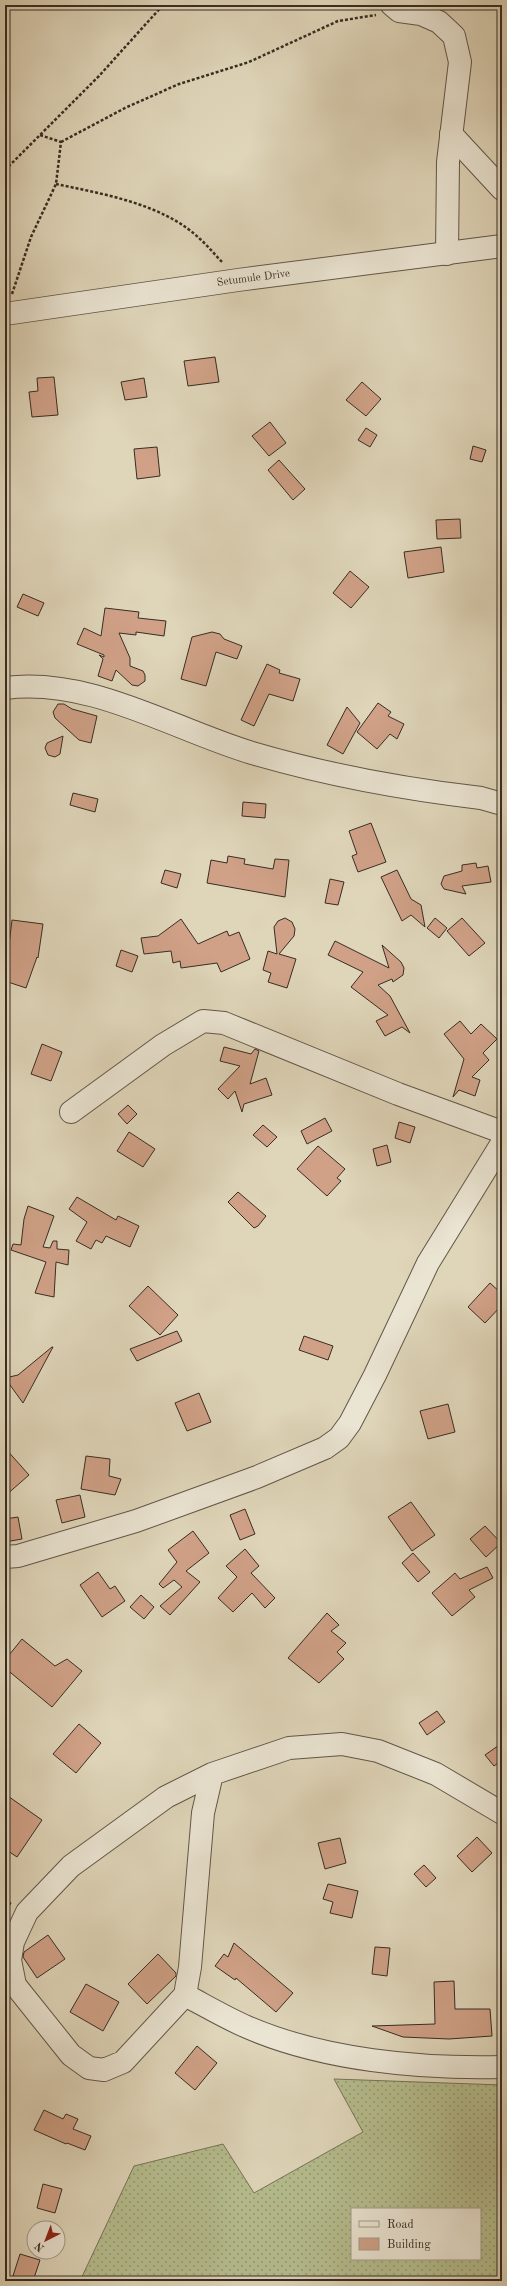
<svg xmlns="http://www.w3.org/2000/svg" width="507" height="2286" font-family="'Old Standard TT',serif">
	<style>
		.grass { fill: url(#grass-dots); stroke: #767458; fill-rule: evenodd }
		.building { fill: #d0a187; stroke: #372d24 }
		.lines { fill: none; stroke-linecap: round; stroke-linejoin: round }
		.minor-casing { stroke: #615749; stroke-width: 24 }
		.path { stroke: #372d24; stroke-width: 2.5; stroke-dasharray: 3 2; stroke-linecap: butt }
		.minor { stroke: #eae4d2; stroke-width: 22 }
		.labels { text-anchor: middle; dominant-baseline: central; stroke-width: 3; stroke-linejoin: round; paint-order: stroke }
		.street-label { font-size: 11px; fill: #372d24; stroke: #eae4d2 }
	</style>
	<defs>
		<pattern id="grass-dots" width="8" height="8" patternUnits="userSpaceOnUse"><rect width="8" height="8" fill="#b5bc8d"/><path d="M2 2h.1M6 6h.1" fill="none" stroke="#949973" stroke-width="1.8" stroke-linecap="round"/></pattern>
	</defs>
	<rect width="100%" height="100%" fill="#dfd5b9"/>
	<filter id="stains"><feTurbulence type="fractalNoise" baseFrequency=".005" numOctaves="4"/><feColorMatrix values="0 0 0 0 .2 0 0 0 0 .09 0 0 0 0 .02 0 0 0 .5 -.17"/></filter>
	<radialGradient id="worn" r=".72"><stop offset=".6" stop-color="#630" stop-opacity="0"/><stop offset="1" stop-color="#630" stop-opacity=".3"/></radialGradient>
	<path class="grass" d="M334 2079 502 2085V2281H80L134 2166 223 2144 254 2193 363 2132ZM352 2209H480V2259H352Z"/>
	<g class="building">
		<polygon points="215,357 219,382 188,386 184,361"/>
		<polygon points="54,377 58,415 32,417 29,392 38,391 37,378"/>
		<polygon points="144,378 147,397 125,400 121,382"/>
		<polygon points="362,382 381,399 366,416 346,400"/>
		<polygon points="270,422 286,443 269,456 252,436"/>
		<polygon points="366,428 377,435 370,447 358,440"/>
		<polygon points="473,446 486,450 482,462 470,459"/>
		<polygon points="157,447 160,476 137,479 134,449"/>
		<polygon points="279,460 305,489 293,500 268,470"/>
		<polygon points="460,519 461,538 437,539 436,520"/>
		<polygon points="441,547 444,572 408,578 404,552"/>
		<polygon points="350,571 369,587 351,608 333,593"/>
		<polygon points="23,594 44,603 38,616 17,607"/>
		<polygon points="105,608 139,612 138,618 166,621 164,636 136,632 136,635 119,633 130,658 130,666 143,671 145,675 145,681 138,686 132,685 116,670 112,681 98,676 103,659 99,655 104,657 104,655 77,644 84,628 101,636"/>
		<polygon points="212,632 220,634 224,639 242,646 237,659 216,652 206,686 181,679 192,637"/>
		<polygon points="267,664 280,670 279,673 300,679 293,701 269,694 254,726 241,720"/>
		<polygon points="378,703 391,712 388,716 404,724 397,739 390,734 377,749 357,732"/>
		<polygon points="58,704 64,704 72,709 97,716 91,743 79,740 55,718 53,712"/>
		<polygon points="347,707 360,723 343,754 327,745"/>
		<polygon points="63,736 60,754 55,757 48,755 45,748 47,743"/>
		<polygon points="73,793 98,799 95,812 70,805"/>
		<polygon points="243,802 266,804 265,818 242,816"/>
		<polygon points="371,823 386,862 358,872 352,856 357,854 349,831"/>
		<polygon points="228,856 245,859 244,864 273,869 275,859 289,860 285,897 207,883 211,860 227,863"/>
		<polygon points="476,863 477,868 488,866 491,882 462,886 466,894 444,889 441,884 444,876 462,871 462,865"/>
		<polygon points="165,870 181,874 177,888 161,883"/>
		<polygon points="397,870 411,899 421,905 425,927 411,915 402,921 381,877"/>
		<polygon points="330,879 344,882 338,905 325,903"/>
		<polygon points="285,918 292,922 295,929 294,936 279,954 296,959 287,988 268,982 271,973 263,970 268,951 277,954 274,927 278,921"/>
		<polygon points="435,918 447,928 439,938 427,928"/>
		<polygon points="462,918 485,943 469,956 447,931"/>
		<polygon points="181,919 198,944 227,931 229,936 239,932 250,959 221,972 217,963 181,968 180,961 173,963 171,951 144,954 141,938 158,936"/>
		<polygon points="12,920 43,924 38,958 37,957 26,988 5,981 5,952 8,953"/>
		<polygon points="335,941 389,968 382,945 401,962 404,968 403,975 393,982 392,979 378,985 390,996 410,1033 402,1027 385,1036 376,1021 388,1015 351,987 363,972 328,955"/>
		<polygon points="121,950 138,956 132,972 116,966"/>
		<polygon points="460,1021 471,1034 481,1024 497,1039 483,1053 489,1060 472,1077 480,1080 475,1096 459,1090 453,1097 464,1059 444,1034"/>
		<polygon points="42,1044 62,1052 51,1081 31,1074"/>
		<polygon points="224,1047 251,1054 255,1049 259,1051 250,1084 266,1078 272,1095 244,1104 242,1112 235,1091 228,1099 218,1089 240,1066 220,1061"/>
		<polygon points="128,1105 137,1114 127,1124 118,1114"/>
		<polygon points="325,1118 332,1131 307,1144 301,1131"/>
		<polygon points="399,1122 415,1127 410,1143 395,1138"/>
		<polygon points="263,1125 277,1137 267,1147 253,1135"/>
		<polygon points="129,1132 155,1149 143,1167 117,1151"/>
		<polygon points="387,1145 391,1162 377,1166 373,1149"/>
		<polygon points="318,1146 345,1169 337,1178 341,1181 327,1196 297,1169"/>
		<polygon points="238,1192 266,1216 258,1226 254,1228 228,1202"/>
		<polygon points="77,1197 116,1220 118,1216 139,1226 130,1247 106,1236 102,1243 96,1240 91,1249 76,1241 87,1222 69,1209"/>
		<polygon points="28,1206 54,1216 43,1247 50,1248 53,1241 57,1241 57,1249 69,1250 68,1265 56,1262 54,1297 35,1293 46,1262 11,1250 13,1244 21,1245 24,1219"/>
		<polygon points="490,1283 502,1294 502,1305 485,1323 468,1307"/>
		<polygon points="148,1286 178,1315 160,1335 129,1306"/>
		<polygon points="177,1331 182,1341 137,1361 130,1349"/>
		<polygon points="304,1336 333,1346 328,1360 299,1350"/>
		<polygon points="52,1347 53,1347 23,1403 5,1378 18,1375"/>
		<polygon points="199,1393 211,1422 187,1431 175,1403"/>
		<polygon points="448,1404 455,1432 428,1439 420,1411"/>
		<polygon points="5,1448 29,1475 5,1496"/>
		<polygon points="86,1456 110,1459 109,1476 121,1479 115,1495 81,1489"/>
		<polygon points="80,1495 85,1517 62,1523 56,1500"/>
		<polygon points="411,1502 435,1535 412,1551 388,1517"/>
		<polygon points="245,1509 255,1534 240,1540 230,1515"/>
		<polygon points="18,1517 22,1539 5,1542 5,1519"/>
		<polygon points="485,1526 501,1543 486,1557 470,1539"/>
		<polygon points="193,1531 209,1553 186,1571 200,1582 170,1615 160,1606 182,1587 174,1580 163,1588 159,1584 177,1562 168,1550"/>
		<polygon points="245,1549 259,1566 251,1573 275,1598 265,1608 252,1593 233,1612 218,1598 237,1577 226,1566"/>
		<polygon points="413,1553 430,1572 418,1582 402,1563"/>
		<polygon points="487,1567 493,1578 469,1590 475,1597 452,1616 432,1593 455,1573 460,1579"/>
		<polygon points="98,1572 110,1589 115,1586 125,1601 102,1617 80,1585"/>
		<polygon points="141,1595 154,1607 144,1619 130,1607"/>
		<polygon points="327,1613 339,1625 331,1631 346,1643 337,1652 344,1659 319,1683 288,1658"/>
		<polygon points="22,1639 55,1666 67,1659 82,1671 52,1707 5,1668 5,1660"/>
		<polygon points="437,1711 445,1722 427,1735 419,1723"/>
		<polygon points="79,1724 101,1743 76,1773 53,1754"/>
		<polygon points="502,1743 502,1760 494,1766 485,1755"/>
		<polygon points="5,1794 42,1820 17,1857 5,1849"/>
		<polygon points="477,1837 492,1853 472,1872 457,1856"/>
		<polygon points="340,1838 346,1863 325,1869 318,1843"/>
		<polygon points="424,1865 436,1878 426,1887 414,1874"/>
		<polygon points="328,1884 358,1891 352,1918 330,1913 333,1902 323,1899"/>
		<polygon points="48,1935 65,1959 37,1978 23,1957 24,1952"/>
		<polygon points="234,1943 293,1993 276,2012 236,1978 235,1980 215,1966 224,1954 228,1957"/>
		<polygon points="375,1947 390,1948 387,1976 372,1974"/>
		<polygon points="158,1954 176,1973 176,1976 147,2004 128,1984"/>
		<polygon points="454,1981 455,2009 490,2009 492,2036 449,2039 403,2037 372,2026 435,2024 434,1982"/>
		<polygon points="86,1984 119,2002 103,2031 70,2012"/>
		<polygon points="197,2046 217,2063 195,2090 175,2073"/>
		<polygon points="44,2110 63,2119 66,2114 78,2119 73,2129 91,2136 85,2150 67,2143 66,2144 34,2130"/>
		<polygon points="43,2184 62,2189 55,2213 37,2208"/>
		<polygon points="20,2254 40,2260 33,2281 13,2276"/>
	</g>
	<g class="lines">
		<g class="minor-casing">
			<g id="minor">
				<polyline points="392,5 399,11 421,14 439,22 454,36 460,62 448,162 447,254"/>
				<polyline points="451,134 502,189"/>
				<path id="s1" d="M5 314 238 280 502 246"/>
				<path d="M5 688C91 677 172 729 252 753 327 775 403 789 481 798L502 804"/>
				<polyline points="71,1112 163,1045 203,1021 224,1023 398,1094 502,1132"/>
				<polyline points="5,1557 18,1556 136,1521 257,1477 325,1448 339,1438 350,1423 375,1375 428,1263 502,1143"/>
				<polyline points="212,1774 203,1813 190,1967 185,1995 123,2062 104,2070 89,2068 71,2055 15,1985 10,1960 13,1942 27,1912 71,1866 166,1797 212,1774 289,1748 342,1744 378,1751 436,1774 502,1813"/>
				<path d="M185 1995C206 2006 226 2018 247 2027 323 2060 420 2069 502 2067"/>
			</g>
		</g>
		<g class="path">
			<polyline points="61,142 125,108 179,84 249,62 338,21 376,15"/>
			<polyline points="5,170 99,76 163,5"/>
			<path d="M56 184C103 194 164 204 200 239 208 246 215 255 223 263"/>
			<polyline points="12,294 31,237 56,184 61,142 40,135"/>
			<polyline points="5,1901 11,1904"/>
		</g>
		<use href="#minor" class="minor"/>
	</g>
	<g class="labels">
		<g class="street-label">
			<text stroke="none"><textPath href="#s1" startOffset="251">Setumule Drive</textPath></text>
		</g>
	</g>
	<rect width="507" height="2286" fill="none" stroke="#dfd5b9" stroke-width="20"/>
	<rect x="6" y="6" width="495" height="2274" fill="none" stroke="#372d24" stroke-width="2"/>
	<rect x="10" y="10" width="487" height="2266" fill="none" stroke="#372d24"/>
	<rect x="351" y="2208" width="130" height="52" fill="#eae4d2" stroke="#a29b8c"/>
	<rect x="359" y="2221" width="20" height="6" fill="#eae4d2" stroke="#a29b8c"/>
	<text x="387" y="2228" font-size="12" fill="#372d24">Road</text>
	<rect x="359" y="2238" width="20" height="12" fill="#d0a187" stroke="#a29b8c"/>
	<text x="387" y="2248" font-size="12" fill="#372d24">Building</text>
	<g transform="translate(46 2240) rotate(222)"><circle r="19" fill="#eae4d2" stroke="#a29b8c"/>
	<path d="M0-3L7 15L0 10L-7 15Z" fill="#8f2418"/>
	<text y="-6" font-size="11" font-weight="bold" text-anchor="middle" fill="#372d24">N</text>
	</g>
	<rect width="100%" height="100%" filter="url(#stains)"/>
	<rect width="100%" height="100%" fill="url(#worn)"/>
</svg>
